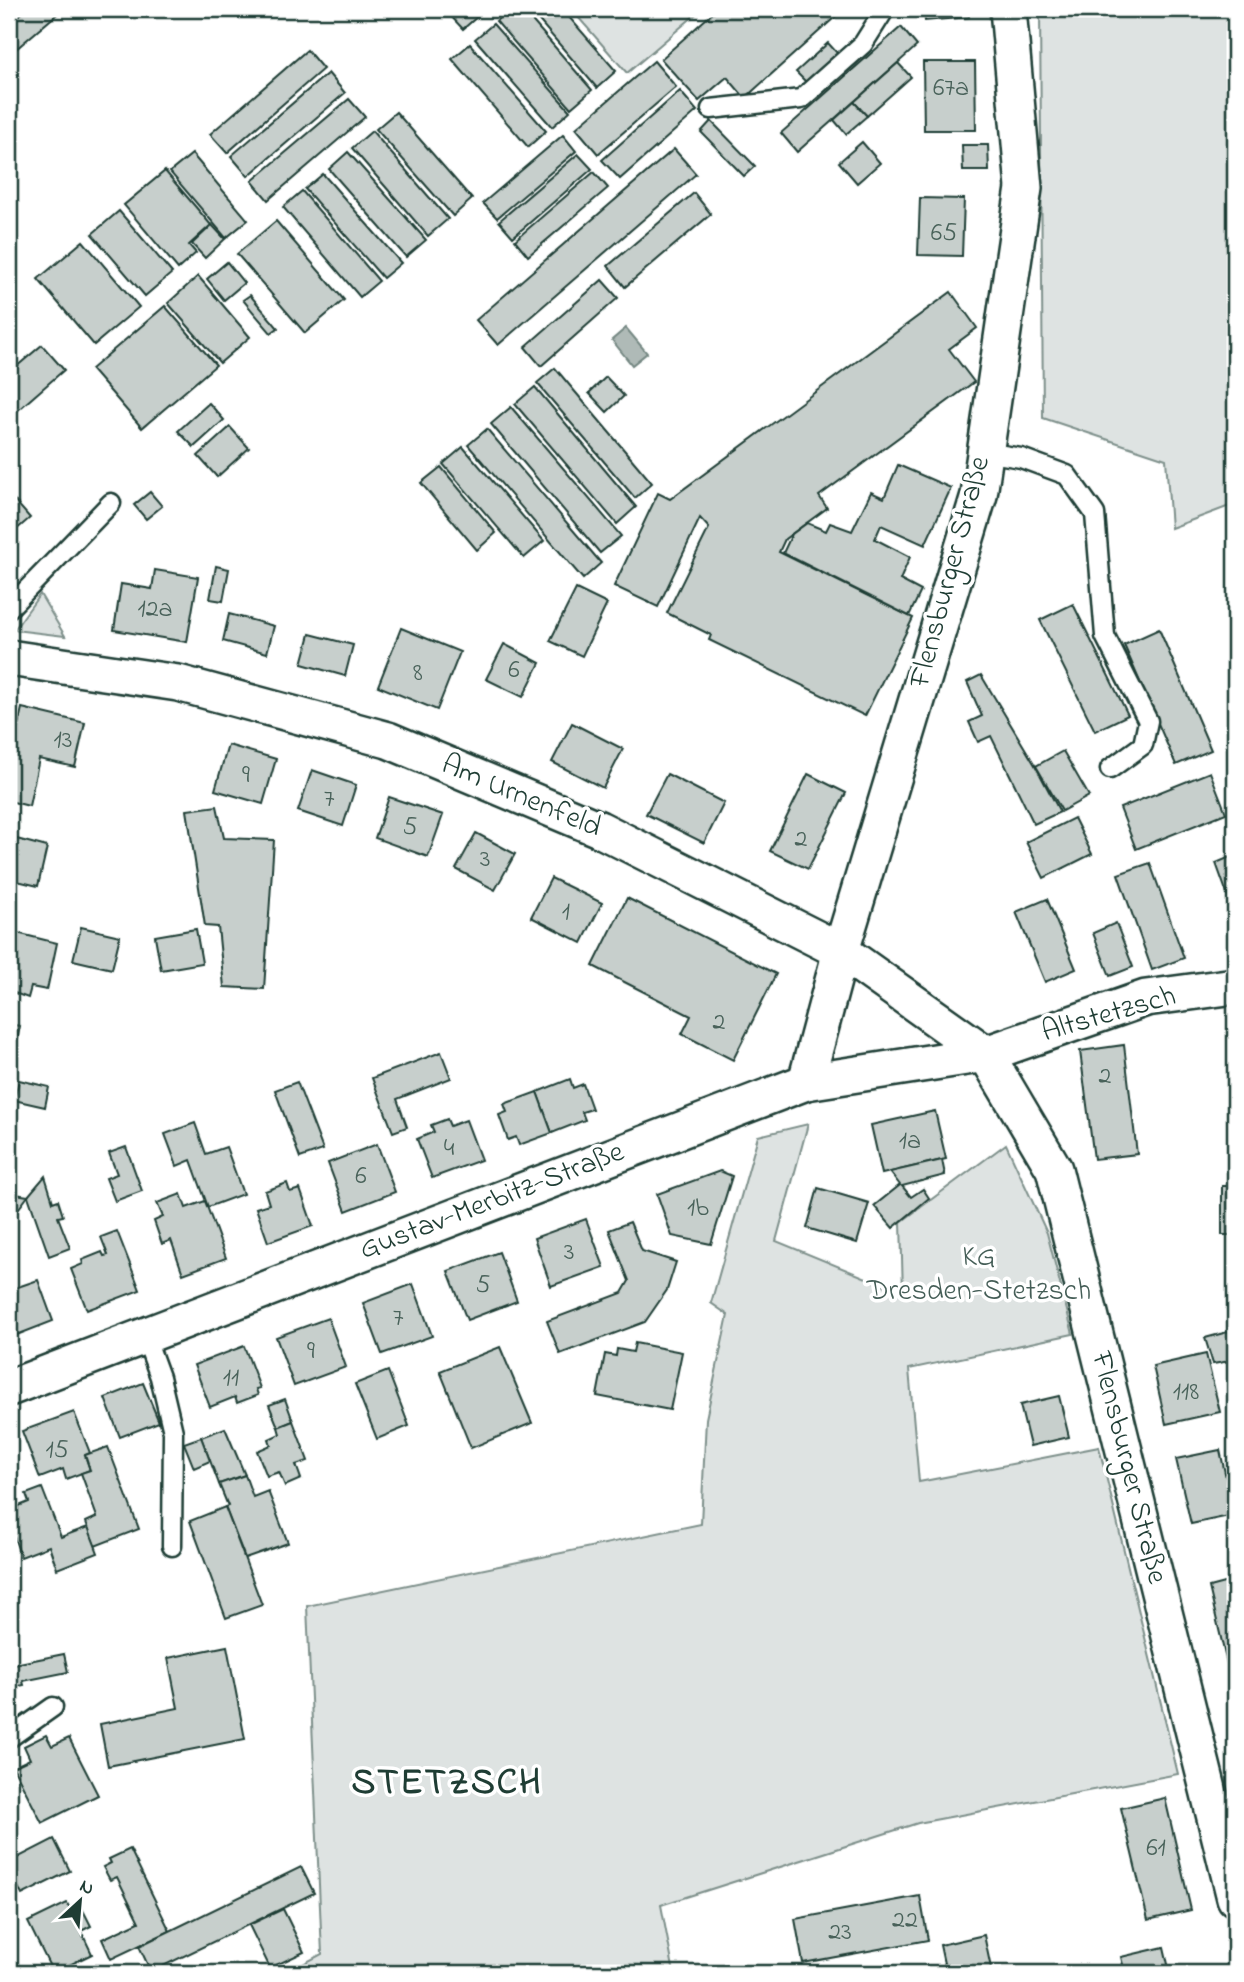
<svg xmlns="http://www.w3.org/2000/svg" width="1244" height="1982" font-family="'Indie Flower',sans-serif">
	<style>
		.green { fill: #dee3e2; stroke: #7e908b; stroke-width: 2 }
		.water { fill: #afbab7; stroke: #758883; stroke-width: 2 }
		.building { fill: #c7cfcc; stroke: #1f3d34; stroke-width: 2 }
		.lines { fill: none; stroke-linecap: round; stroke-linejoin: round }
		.service-casing { stroke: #1f3d34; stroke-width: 23 }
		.minor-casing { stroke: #1f3d34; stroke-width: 40 }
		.service { stroke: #fff; stroke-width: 18 }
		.minor { stroke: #fff; stroke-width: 35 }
		.labels { text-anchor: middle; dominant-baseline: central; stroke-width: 7; stroke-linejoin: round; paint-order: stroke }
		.number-label { font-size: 26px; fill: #49625a }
		.street-label { font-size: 30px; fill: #1f3d34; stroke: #fff }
		.park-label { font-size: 30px; fill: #455e57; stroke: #fff }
		.district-label { font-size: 37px; font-weight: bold; letter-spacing: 2px; fill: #1f3d34; stroke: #fff }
	</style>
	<rect width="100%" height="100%" fill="#fff"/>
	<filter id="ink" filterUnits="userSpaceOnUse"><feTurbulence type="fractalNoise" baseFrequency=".0143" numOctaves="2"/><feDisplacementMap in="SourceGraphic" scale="14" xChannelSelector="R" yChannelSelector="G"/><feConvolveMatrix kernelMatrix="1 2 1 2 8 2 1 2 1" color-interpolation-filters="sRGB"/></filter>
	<g filter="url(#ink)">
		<g class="green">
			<polygon points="571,9 702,9 627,73"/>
			<polygon points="1040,9 1235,9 1235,504 1171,528 1166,459 1043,418"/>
			<polygon points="40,594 65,636 14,630"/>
			<polygon points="808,1124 776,1241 903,1293 901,1222 1006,1144 1047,1233 1073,1334 909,1369 919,1482 1099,1447 1178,1774 918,1823 661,1905 674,1973 286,1973 322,1954 307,1606 701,1524 706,1419 728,1315 711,1303 758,1136"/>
		</g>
		<polygon class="water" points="626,328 647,353 632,365 612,340"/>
		<g class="building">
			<polygon points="27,9 63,9 9,55 9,24"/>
			<polygon points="449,9 486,9 463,29 446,11"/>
			<polygon points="509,9 522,9 592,90 571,108 496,21"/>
			<polygon points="529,9 562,9 616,71 597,88"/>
			<polygon points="717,9 844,9 745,98 727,77 699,101 661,59"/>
			<polygon points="924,9 968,9 969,17 925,21"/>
			<polygon points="493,24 570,111 552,127 475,39"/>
			<polygon points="901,27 917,46 797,152 781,133"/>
			<polygon points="828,43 838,54 807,83 796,72"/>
			<polygon points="470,44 546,131 528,147 452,59"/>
			<polygon points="307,50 323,69 227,153 210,134"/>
			<polygon points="654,61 676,87 598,154 576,128"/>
			<polygon points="923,62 975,62 976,130 924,130"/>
			<polygon points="898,63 911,77 867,116 854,102"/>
			<polygon points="328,73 345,93 248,176 231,156"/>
			<polygon points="680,91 697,111 620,179 602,160"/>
			<polygon points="349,99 365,117 268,200 252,181"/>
			<polygon points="854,102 867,116 846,134 834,120"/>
			<polygon points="396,112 472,199 453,216 376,129"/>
			<polygon points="711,121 755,166 744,176 701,132"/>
			<polygon points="372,131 448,219 428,236 352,148"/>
			<polygon points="563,135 576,151 497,218 483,203"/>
			<polygon points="862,142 880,163 857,183 839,162"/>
			<polygon points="962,145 988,145 989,171 963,171"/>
			<polygon points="674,149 696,174 498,345 476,320"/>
			<polygon points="348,152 426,240 406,257 329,169"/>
			<polygon points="192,154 248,220 226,238 170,172"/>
			<polygon points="578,154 592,169 513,237 499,221"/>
			<polygon points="165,171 211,225 189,245 196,253 178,269 124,205"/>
			<polygon points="594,172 608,188 528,256 515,240"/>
			<polygon points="323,174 401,263 383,278 305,189"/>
			<polygon points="302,191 379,281 360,297 283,207"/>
			<polygon points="694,193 711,214 625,287 608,266"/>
			<polygon points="920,198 964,199 962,256 918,255"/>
			<polygon points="119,211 172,273 145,296 92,234"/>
			<polygon points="276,221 344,300 305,333 237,254"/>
			<polygon points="212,225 225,239 205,258 192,244"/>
			<polygon points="83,241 139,307 94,345 38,279"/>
			<polygon points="227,262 244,283 224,300 207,279"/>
			<polygon points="198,276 250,337 220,363 168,303"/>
			<polygon points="602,280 618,298 541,366 525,347"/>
			<polygon points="951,292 977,328 949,349 974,382 819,496 827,508 785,539 779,552 913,618 865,716 709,640 711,635 667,613 709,528 700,518 658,607 614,586 658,493 670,499"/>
			<polygon points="250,295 278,328 271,333 243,300"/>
			<polygon points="165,306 216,365 142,428 91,369"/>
			<polygon points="42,345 64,370 9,418 9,373"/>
			<polygon points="555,368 652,483 635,498 537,383"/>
			<polygon points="606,377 624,396 607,412 589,393"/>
			<polygon points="535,387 636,507 617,524 515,404"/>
			<polygon points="209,403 224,420 194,447 178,431"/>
			<polygon points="511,407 621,536 600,553 491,424"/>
			<polygon points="230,427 249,448 217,477 198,456"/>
			<polygon points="487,429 601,563 583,579 468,445"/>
			<polygon points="463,447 544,541 524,558 443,464"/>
			<polygon points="898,465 951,488 925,545 881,525 875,539 910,557 900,580 921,591 909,616 783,553 792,534 807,523 826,531 830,523 852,531 871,492 884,498"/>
			<polygon points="441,467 496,533 477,550 421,483"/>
			<polygon points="150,492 162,506 146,519 134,505"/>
			<polygon points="9,494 30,518 9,536"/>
			<polygon points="216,566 229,569 223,601 210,599"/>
			<polygon points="155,570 198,577 187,642 114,630 121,584 152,589"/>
			<polygon points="576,589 607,604 582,656 550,641"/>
			<polygon points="1073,604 1128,715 1095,731 1040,620"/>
			<polygon points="229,614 274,626 267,653 223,641"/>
			<polygon points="401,628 460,652 437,710 378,686"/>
			<polygon points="1159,629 1211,750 1176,765 1124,645"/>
			<polygon points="310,634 353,645 345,676 302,664"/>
			<polygon points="504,644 540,663 523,697 486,679"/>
			<polygon points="981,675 1035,765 1060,812 1034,824 991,736 978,742 969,722 982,716 967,682"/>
			<polygon points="22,708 85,723 75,767 39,759 29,806 9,801 9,738 15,739"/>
			<polygon points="572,723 623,749 603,788 552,762"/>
			<polygon points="228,745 276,759 263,804 215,790"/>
			<polygon points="1063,751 1089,796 1062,811 1036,766"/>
			<polygon points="312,770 356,785 343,826 298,811"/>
			<polygon points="1210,772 1226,813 1136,849 1120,808"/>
			<polygon points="667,774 724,803 704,843 646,814"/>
			<polygon points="808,774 846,793 808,869 770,851"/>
			<polygon points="389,797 443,815 428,857 375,838"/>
			<polygon points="217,806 224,838 274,840 264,989 224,987 218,927 205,926 187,810"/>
			<polygon points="1074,818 1092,854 1044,878 1026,842"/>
			<polygon points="476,833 515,854 495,890 456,869"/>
			<polygon points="9,837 47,847 38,886 9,879"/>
			<polygon points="1235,855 1235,916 1216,863"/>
			<polygon points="1150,863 1184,958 1152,970 1118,874"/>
			<polygon points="551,878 602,903 582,943 531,917"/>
			<polygon points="627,898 776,974 733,1060 682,1034 691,1016 593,966"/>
			<polygon points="1047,899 1076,969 1045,982 1016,912"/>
			<polygon points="1116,923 1133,967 1110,976 1093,933"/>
			<polygon points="81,927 120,936 112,969 73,960"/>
			<polygon points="196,929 202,963 161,970 155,936"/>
			<polygon points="9,931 57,943 47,990 31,987 28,998 9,991"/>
			<polygon points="9,1024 20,1026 9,1077"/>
			<polygon points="1124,1045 1137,1154 1094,1159 1080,1051"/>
			<polygon points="441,1052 451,1078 397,1099 407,1127 393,1132 372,1078"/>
			<polygon points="570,1079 573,1088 583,1084 592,1109 582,1112 585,1120 552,1133 537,1092"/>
			<polygon points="19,1080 49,1087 45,1107 14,1100"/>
			<polygon points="297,1082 323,1150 300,1158 275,1090"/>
			<polygon points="537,1092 552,1133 519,1145 516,1137 508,1140 499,1115 507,1112 504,1104"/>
			<polygon points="935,1111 946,1159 882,1174 871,1125"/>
			<polygon points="447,1119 450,1126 466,1120 481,1160 432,1178 417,1139 434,1132 431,1125"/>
			<polygon points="195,1123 206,1154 226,1147 243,1194 208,1207 191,1160 177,1166 165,1134"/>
			<polygon points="377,1144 395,1192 346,1211 328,1163"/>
			<polygon points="126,1147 142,1191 115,1201 106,1178 117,1174 109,1153"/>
			<polygon points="942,1160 945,1175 902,1186 911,1197 923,1189 929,1198 893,1228 874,1206 900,1185 890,1172"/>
			<polygon points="720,1171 732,1176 711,1244 672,1236 657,1194"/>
			<polygon points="45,1176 53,1202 58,1200 63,1216 58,1217 70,1248 49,1256 28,1196"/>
			<polygon points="287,1183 290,1192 300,1189 313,1226 268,1242 256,1208 269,1204 265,1191"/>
			<rect x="1222" y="1186" width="13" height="49"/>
			<polygon points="818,1188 869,1203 857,1243 807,1228"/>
			<polygon points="9,1193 28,1196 16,1212 9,1211"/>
			<polygon points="181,1194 186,1208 205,1201 226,1258 183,1274 171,1240 162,1244 154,1221 163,1217 157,1203"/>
			<polygon points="586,1219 604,1267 551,1286 534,1238"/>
			<polygon points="630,1222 642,1251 676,1262 667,1290 645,1322 560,1354 547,1321 622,1293 629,1281 609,1230"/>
			<polygon points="117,1231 140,1290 87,1310 71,1269 83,1264 82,1260 102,1252 104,1256 108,1255 101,1237"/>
			<polygon points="499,1252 517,1301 467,1320 448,1271"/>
			<polygon points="38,1280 53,1321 9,1338 9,1290"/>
			<polygon points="413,1284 432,1336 382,1354 363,1303"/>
			<polygon points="328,1318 346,1367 294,1386 276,1337"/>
			<polygon points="1235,1330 1235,1360 1213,1364 1205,1338"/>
			<polygon points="635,1343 682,1352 670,1410 597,1396 605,1354 616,1356 617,1349 633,1352"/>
			<polygon points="244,1346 260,1388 256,1389 258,1395 237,1403 235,1397 210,1407 194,1365"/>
			<polygon points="500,1347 532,1423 471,1448 440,1371"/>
			<polygon points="1206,1354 1220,1412 1166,1424 1153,1366"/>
			<polygon points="388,1371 409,1426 377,1439 355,1384"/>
			<polygon points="143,1383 159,1422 120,1437 105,1398"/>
			<polygon points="1059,1396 1069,1437 1030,1446 1020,1405"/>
			<polygon points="285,1399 293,1421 278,1427 269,1405"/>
			<polygon points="74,1412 90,1453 85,1455 90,1470 66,1479 63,1469 40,1478 22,1431"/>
			<polygon points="293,1421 308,1461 296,1465 301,1479 285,1486 279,1472 267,1476 257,1451 271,1445 269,1439 280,1434 278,1427"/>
			<polygon points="1235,1427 1235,1449 1231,1428"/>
			<polygon points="225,1428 245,1475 219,1484 201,1437"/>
			<polygon points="201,1437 210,1461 194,1468 184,1443"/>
			<polygon points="108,1447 139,1529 95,1546 86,1522 97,1517 81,1473 90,1470 85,1455"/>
			<polygon points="1220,1450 1234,1515 1191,1524 1176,1459"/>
			<polygon points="245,1475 253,1497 268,1491 288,1543 245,1558 225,1507 228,1506 219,1484"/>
			<polygon points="42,1488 61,1537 88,1527 98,1553 57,1569 49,1546 21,1557 9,1523 9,1510 29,1502 26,1494"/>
			<polygon points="225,1507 262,1605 226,1618 190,1521"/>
			<polygon points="1235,1541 1235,1571 1229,1543"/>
			<polygon points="1235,1580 1235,1698 1209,1587"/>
			<polygon points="227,1646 245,1739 108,1766 100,1724 178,1708 168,1658"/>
			<polygon points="64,1654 68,1672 23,1681 24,1685 9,1688 9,1665"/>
			<polygon points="46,1735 52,1746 69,1738 98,1795 42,1823 13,1767 30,1759 24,1746"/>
			<polygon points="1165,1798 1191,1910 1148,1920 1121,1808"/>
			<polygon points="54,1839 70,1871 22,1895 9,1868 9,1862"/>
			<polygon points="130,1849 170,1931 111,1959 102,1939 139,1922 117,1877 110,1880 103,1867 111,1863 109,1859"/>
			<polygon points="301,1867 314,1893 151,1972 139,1946"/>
			<polygon points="920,1896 928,1940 803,1963 795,1919"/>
			<polygon points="67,1903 71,1911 81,1906 91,1926 81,1931 92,1954 53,1973 28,1922"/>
			<polygon points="283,1909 304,1952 270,1968 249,1925"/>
			<polygon points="984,1935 992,1973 946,1973 940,1945"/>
			<polygon points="1164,1947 1170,1973 1125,1973 1121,1957"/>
		</g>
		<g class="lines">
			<g class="service-casing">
				<g id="service">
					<polyline points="711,109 801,99 863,44 885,9"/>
					<polyline points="985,452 1021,458 1067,475 1095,514 1105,636 1148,721 1143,745 1110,769"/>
					<polyline points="9,608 111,503"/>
					<polyline points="145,1336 160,1377 173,1432 172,1546"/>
					<polyline points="9,1738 53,1707"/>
				</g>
			</g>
			<g class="minor-casing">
				<g id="minor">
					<polyline points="9,658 178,683 388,740 599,829 841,951 986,1054 1054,1169 1235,1898"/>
					<polyline points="806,1082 841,951 979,495 1024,188 1008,9"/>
					<polyline points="9,1388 806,1082 986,1054 1146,998 1235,986"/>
				</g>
			</g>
			<use href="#service" class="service"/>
			<use href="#minor" class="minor"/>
		</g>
	</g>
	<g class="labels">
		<g class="number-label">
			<text x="951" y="89">67a</text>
			<text x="944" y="234">65</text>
			<text x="155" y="610">12a</text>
			<text x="514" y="671">6</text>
			<text x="418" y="674">8</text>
			<text x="63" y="741">13</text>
			<text x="246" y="776">9</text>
			<text x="329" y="800">7</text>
			<text x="410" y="828">5</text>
			<text x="801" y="840">2</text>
			<text x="485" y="860">3</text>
			<text x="566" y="913">1</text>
			<text x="719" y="1023">2</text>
			<text x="1105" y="1077">2</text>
			<text x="910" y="1142">1a</text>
			<text x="449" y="1149">4</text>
			<text x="361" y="1177">6</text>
			<text x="698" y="1209">1b</text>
			<text x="569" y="1253">3</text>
			<text x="483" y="1286">5</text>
			<text x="398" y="1319">7</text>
			<text x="311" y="1352">9</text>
			<text x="231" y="1379">11</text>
			<text x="1186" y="1393">118</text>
			<text x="57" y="1451">15</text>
			<text x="1156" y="1849">61</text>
			<text x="905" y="1921">22</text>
			<text x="840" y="1933">23</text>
		</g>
		<g class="street-label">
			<text transform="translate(951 572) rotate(-75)">Flensburger Straße</text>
			<text transform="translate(521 797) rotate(23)">Am Urnenfeld</text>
			<text transform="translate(1109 1015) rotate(-16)">Altstetzsch</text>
			<text transform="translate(492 1202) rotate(-21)">Gustav-Merbitz-Straße</text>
			<text transform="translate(1128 1468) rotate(76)">Flensburger Straße</text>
		</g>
		<g class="park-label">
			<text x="979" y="1258">KG<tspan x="979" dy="34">Dresden-Stetzsch</tspan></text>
		</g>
		<g class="district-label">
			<text x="447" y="1784">STETZSCH</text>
		</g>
	</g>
	<rect width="1244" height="1982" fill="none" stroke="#fff" stroke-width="35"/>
	<rect x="18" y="18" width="1209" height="1947" fill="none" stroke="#1f3d34" stroke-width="2.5" filter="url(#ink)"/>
	<g transform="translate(80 1901) rotate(26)" stroke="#ffffff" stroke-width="5" paint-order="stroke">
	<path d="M0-5L12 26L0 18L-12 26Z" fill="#1f3d34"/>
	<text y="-10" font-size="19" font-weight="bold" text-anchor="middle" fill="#1f3d34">N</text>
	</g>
</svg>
